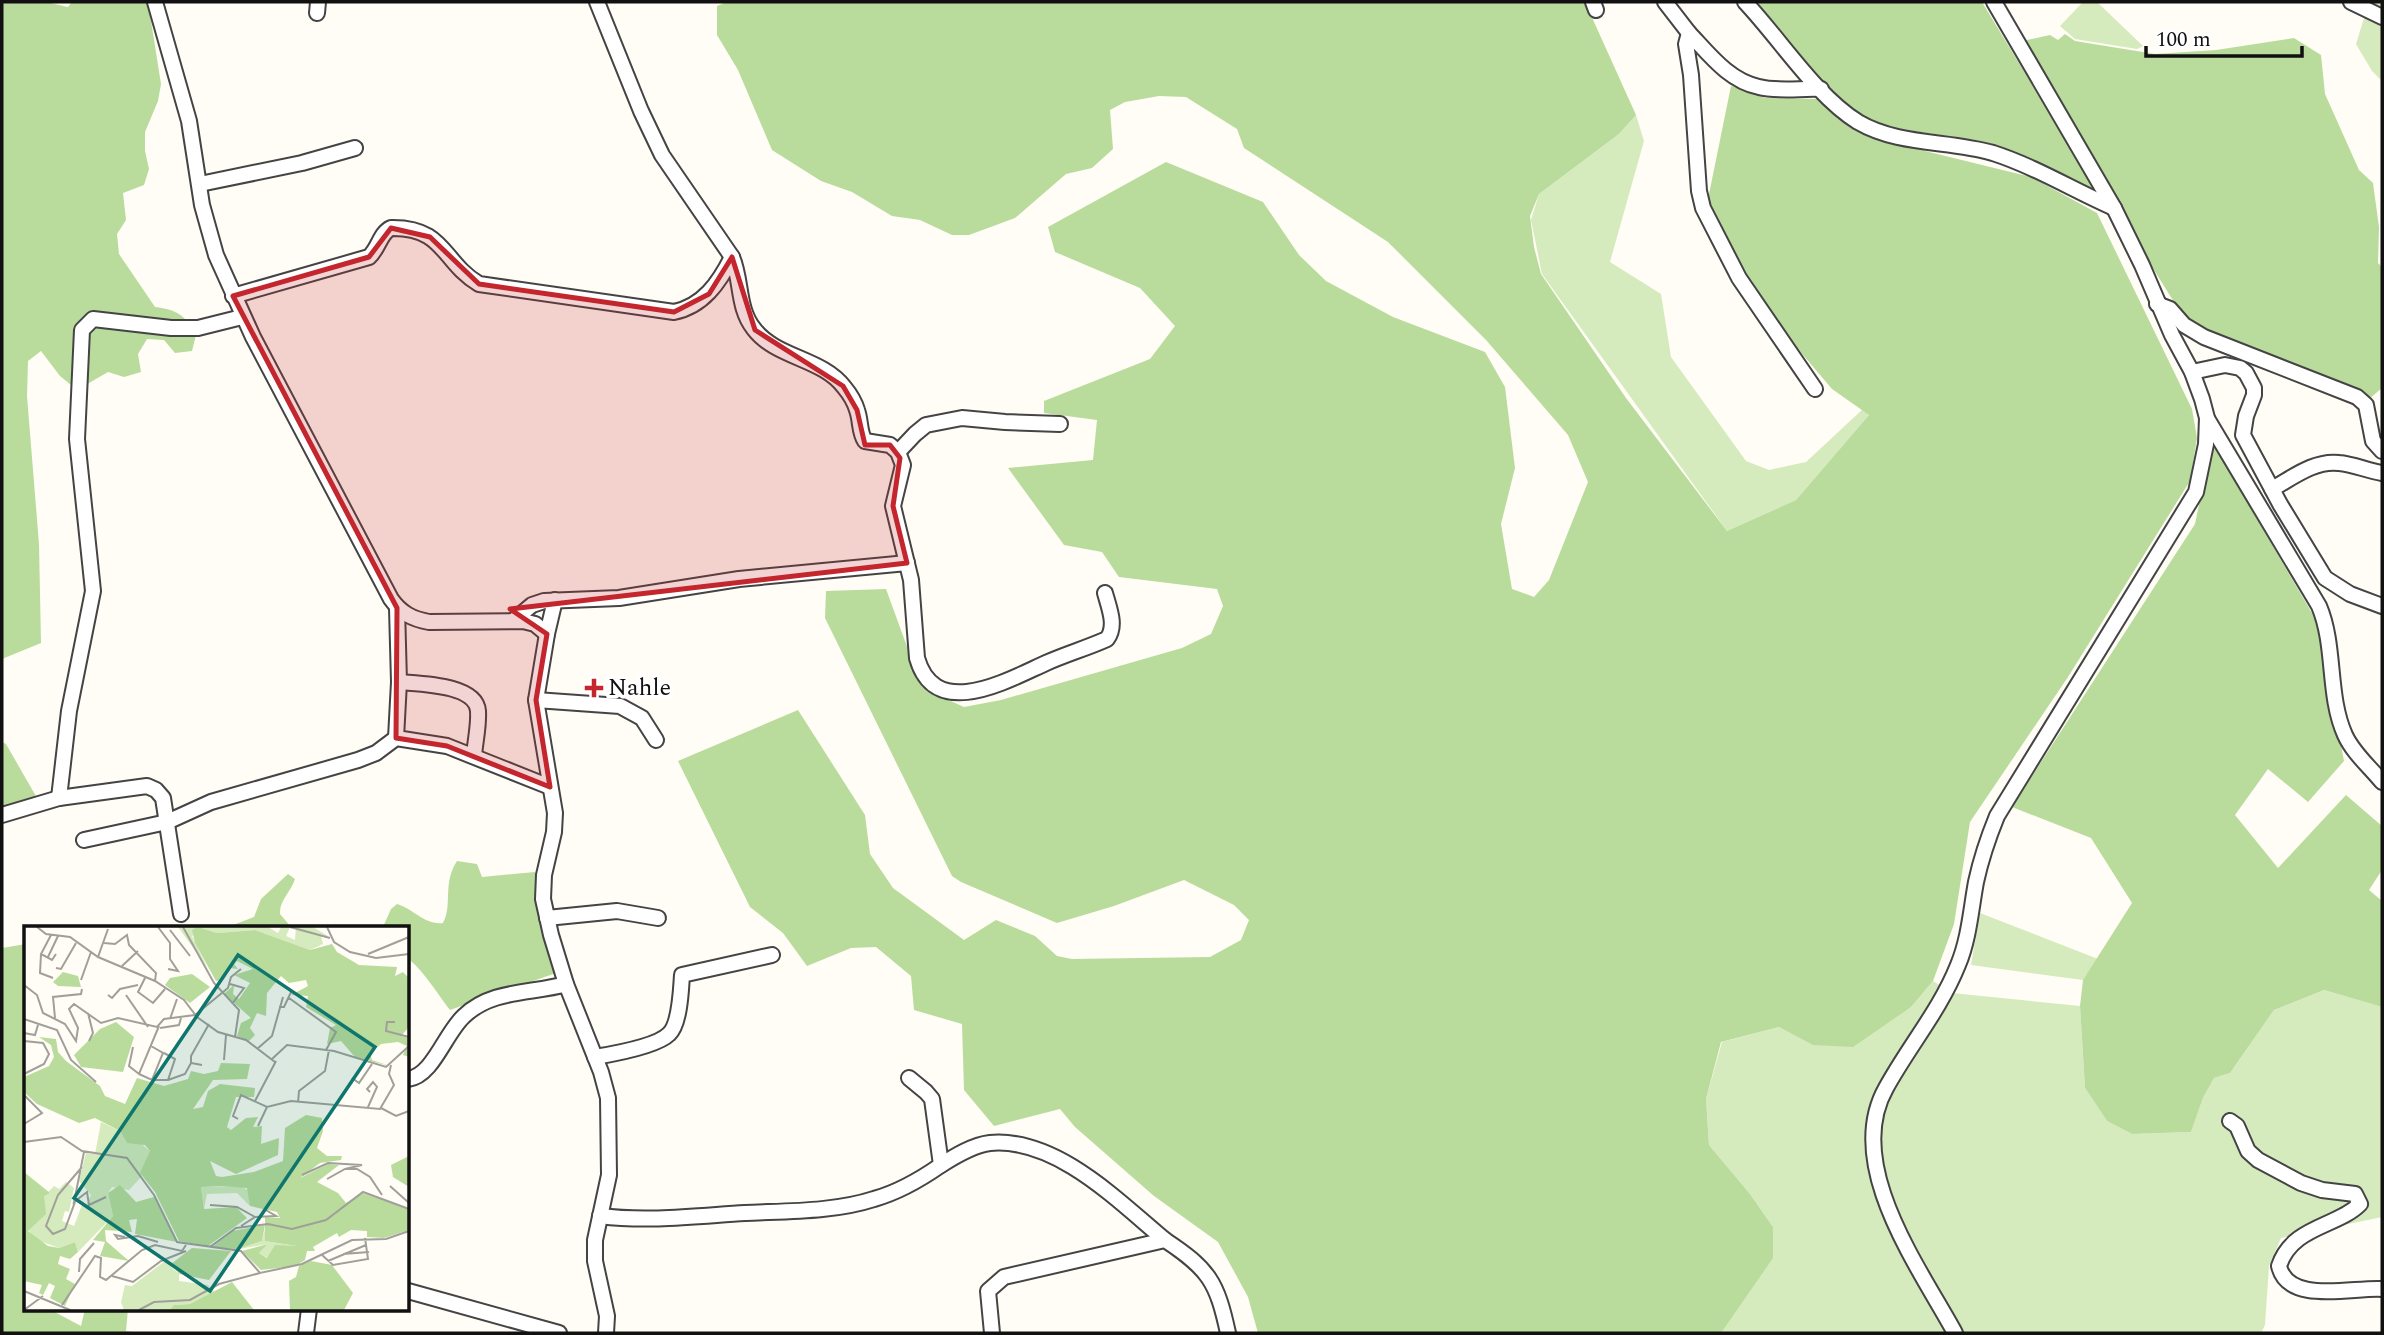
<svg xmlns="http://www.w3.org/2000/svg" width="2384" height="1335" font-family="Spectral,serif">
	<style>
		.green { fill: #d5ebbd }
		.forest { fill: #b9dc9c }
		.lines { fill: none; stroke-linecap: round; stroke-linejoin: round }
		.minor-casing { stroke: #444; stroke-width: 18 }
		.minor { stroke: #fff; stroke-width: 14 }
		.marked { fill: #c4262e; fill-opacity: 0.2; stroke: #c4262e; stroke-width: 5; stroke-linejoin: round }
		.poi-dot { fill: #c4262e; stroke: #fff; stroke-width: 2.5 }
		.labels { text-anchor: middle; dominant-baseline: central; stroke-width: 7; stroke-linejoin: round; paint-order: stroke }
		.poi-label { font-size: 24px; fill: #111; stroke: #fff; text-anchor: start }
		.inset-road { fill: none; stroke: #a09f9a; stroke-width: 2 }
		.view { fill: #0f766e; fill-opacity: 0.15; stroke: #0f766e; stroke-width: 3.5 }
		.inset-edge { fill: none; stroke: #111; stroke-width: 3.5 }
	</style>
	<rect width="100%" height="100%" fill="#fffdf5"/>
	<g class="green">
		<polygon points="2083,2 2097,2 2143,46 2137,49 2075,39 2060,26"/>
		<polygon points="2369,2 2382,2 2382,81 2372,71 2356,44"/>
		<polygon points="1636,115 1644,141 1610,262 1661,294 1671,357 1746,461 1769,470 1806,462 1863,409 1869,415 1796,500 1727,531 1542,274 1531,220 1539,194 1619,134"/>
		<polygon points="1980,913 2098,959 2083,980 1971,965"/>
		<polygon points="1933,981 1952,993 2080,1006 2085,1088 2107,1121 2132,1134 2191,1132 2203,1098 2214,1078 2230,1073 2274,1010 2324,990 2382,1007 2382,1217 2281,1238 2269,1266 2265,1325 2261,1333 1721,1333 1773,1227 1750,1194 1709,1145 1706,1099 1722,1042 1779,1027 1814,1045 1911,1007"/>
	</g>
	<g class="forest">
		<path d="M2 2H46L68 7 72 2H148L161 84 158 101 145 132V151L149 169 144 185 123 193 126 220 117 234 119 254 155 307C178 310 185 315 196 335L192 351 175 353 164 340 147 339 138 354 141 372 124 377 108 372 77 390 60 376 41 351 28 361 27 396 39 544 41 643 2 659Z"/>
		<polygon points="727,2 1585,2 1636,115 1619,134 1539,194 1530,216 1534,247 1541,274 1626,398 1727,531 1796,500 1869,415 1832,389 1758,302 1707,204 1731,86 1765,98 1819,99 1850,126 1925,151 2031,177 2097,213 2192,409 2197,438 2190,481 2068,677 1970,822 1954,924 1933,981 1911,1007 1853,1047 1813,1045 1779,1027 1721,1042 1706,1099 1709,1145 1750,1194 1773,1227 1773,1258 1721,1333 1258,1333 1248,1297 1218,1242 1154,1196 1075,1127 1060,1109 994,1126 964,1090 962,1024 914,1010 911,976 876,947 851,948 807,966 783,933 750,907 678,761 798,710 865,815 870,854 893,888 964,940 996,920 1035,936 1057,956 1072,959 1210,957 1241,940 1249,920 1234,905 1184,880 1114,906 1057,923 961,882 952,876 825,618 826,591 886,589 917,674 935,694 964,707 1001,700 1182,648 1211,634 1223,606 1217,589 1119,577 1102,552 1064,545 1008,468 1093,460 1097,420 1044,413 1044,401 1150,359 1175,326 1140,288 1055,252 1048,227 1166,162 1263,202 1299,255 1326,281 1393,317 1485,352 1505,387 1515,468 1501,524 1512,589 1534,597 1549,580 1588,482 1568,435 1486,340 1388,242 1244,148 1237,129 1186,97 1159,96 1125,102 1110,110 1113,149 1092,168 1066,174 1015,218 969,235 952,235 920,220 892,216 852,192 821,181 772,150 738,70 717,35 717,6"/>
		<polygon points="1752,2 1982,2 2097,192 2008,149 1975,140 1886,127 1859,115 1836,99"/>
		<polygon points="2065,34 2075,41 2155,54 2216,50 2294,38 2321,55 2325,94 2359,170 2373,183 2379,227 2378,263 2382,267 2382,388 2369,399 2224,338 2184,318 2154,270 2023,41 2050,35 2058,40"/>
		<polygon points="2212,442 2316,620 2344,761 2308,802 2268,769 2235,815 2278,868 2346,795 2382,826 2382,870 2369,890 2382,901 2382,1007 2324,990 2274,1010 2230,1073 2214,1078 2203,1098 2191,1132 2132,1134 2107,1121 2085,1088 2080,1006 2083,980 2132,903 2091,838 2012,807 2195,524"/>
		<polygon points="2,742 6,744 37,798 4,807 2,805"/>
		<path d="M457 861 477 864 482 877 535 872 540 906 556 973 450 1010C439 996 421 967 408 959V927H383L391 909 397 904C414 909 424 925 443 923 453 905 442 884 457 861Z"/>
		<path d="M288 874 295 879C291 892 279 901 280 914L291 927H214L233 925 254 917 261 899Z"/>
		<polygon points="26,944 26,1219 23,1235 26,1245 26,1309 49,1309 81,1326 85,1309 128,1309 126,1331 139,1333 2,1333 2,948"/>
	</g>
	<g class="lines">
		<g class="minor-casing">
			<g id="minor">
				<path d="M155 2 189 121 202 205 216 255 253 337 391 599C401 613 412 619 429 622L523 621 535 624 547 634"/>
				<path d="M597 2 641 111 662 155 732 257C742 280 737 308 754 329 776 358 822 358 844 387 849 393 855 403 857 410 861 421 859 432 865 441L890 445 898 452 903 465 893 506 911 580 917 658C935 722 1008 680 1046 663 1066 654 1087 648 1107 639 1117 626 1109 608 1105 593"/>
				<polyline points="1593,2 1596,10"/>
				<polyline points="1665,2 1689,33"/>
				<path d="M1745 2C1780 39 1816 96 1858 122 1899 146 1949 140 1993 153 2036 167 2073 190 2114 208"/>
				<polyline points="2351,2 2382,17"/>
				<polyline points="317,13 318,2"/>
				<polyline points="200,184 302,163 355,148"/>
				<path d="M233 296 369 257C379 248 380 233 391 228 445 227 442 262 479 284L674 312C703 306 719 283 732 257"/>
				<polyline points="2157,304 2170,309 2184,325 2204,337 2357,397 2366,405 2373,441 2382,451"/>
				<polyline points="2192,372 2225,365 2240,368 2246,373 2254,388 2254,395 2246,416 2243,435 2280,504 2325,578 2350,594 2382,606"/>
				<path d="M1815 389 1739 278 1703 208 1699 191 1691 75 1686 44 1689 33C1709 54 1729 81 1759 87 1778 92 1801 88 1821 89"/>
				<path d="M2208 420 2319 606C2336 646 2327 695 2345 735 2353 753 2370 767 2382 782"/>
				<polyline points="898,452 915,434 926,425 962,418 1005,422 1060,424"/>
				<path d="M2272 489C2292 478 2314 460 2339 463 2353 464 2368 471 2382 473"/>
				<polyline points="555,600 547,634 536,700 555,813 554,832 544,875 543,899 551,935 566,984 601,1072 608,1098 609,1175 595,1240 595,1261 607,1316 606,1333"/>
				<polyline points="513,621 532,605 544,601 619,598 739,579 907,563"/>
				<path d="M399 682C419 684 476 684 478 711 479 726 475 742 474 756"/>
				<polyline points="536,700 620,706 642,718 656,740"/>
				<polyline points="396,738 399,682 397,608"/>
				<polyline points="59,798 69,711 93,591 77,439 82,330 93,319 171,328 198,328 242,317"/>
				<polyline points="2,815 59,798 147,786 156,790 163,798 181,914"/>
				<polyline points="84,840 167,822 211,802 358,760 376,753 396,738 447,746 550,787"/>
				<polyline points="547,918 617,911 658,918"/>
				<path d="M595 1057C613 1054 657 1046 669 1034 680 1024 681 989 682 975L772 955"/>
				<path d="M408 1079C433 1076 445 1033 464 1016 492 989 532 994 566 984"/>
				<path d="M2230 1121 2237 1126 2248 1151 2258 1160 2301 1183 2322 1190 2355 1194 2360 1204C2337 1227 2292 1226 2279 1266 2288 1305 2352 1287 2382 1289"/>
				<path d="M941 1165C955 1156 973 1145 990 1143 1056 1137 1118 1201 1165 1240"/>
				<path d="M600 1216C648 1222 697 1216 745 1213 787 1211 834 1212 874 1199 899 1192 921 1179 941 1165L932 1099 926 1092 909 1078"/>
				<polyline points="408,1291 559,1333"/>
				<polyline points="306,1333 309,1309"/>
				<path d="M992 1333 988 1291 1004 1277 1165 1240C1209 1269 1217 1282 1228 1333"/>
				<path d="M1955 1333C1919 1267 1843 1164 1886 1088 1909 1046 1940 1010 1958 965 1969 939 1971 909 1976 882 1981 859 1988 838 1997 816L2196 492 2206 444 2207 418 2202 399 2192 372 2172 335 2142 265 2114 208 1994 2"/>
			</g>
		</g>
		<use href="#minor" class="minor"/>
	</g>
	<path class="marked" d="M391 228 430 237 479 284 674 312 709 294 732 257 755 330 843 386 857 410 865 445H890L900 458 893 506 907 563 510 609 547 634 536 700 550 787 447 746 396 738 397 608 233 296 369 257Z"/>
	<path class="poi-dot" d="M590.5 677.5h7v7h7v7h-7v7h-7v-7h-7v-7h7z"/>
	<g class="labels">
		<g class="poi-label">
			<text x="608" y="688">Nahle</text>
		</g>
	</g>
	<g transform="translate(24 926)">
		<rect width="385" height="385" fill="#fffdf5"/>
		<path d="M154 1H244L254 7 257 1H266L262 10 271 14 272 1H289L304 10H297L299 18 286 24 231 4 193 7 178 3 168 10 183 41ZM77 196 96 205 103 217H116L126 225 117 251 105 264 88 261 84 267 89 290 54 326 51 316 35 322 10 313 4 303 19 290 20 270 30 260 35 263 42 256 50 262 45 286 41 285 38 295 50 300 58 279 62 280 67 269 55 255 62 227 71 228ZM217 260 225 265 226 280 213 267 183 268 180 283 177 261ZM242 298 241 315 273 320 244 332 235 327 244 318 215 323 238 315ZM141 335 155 348V355L184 359 191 367 166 378 151 379 146 384H100L97 376 101 359 108 360Z" fill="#d5ebbd"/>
		<path d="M173 1 193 7 231 4 286 24 308 18 313 26 335 39 373 41 371 50 379 46 385 52V101L377 110 385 112V131L379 129 383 120 374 116 357 118 346 127 348 134 366 140 331 131 317 115 303 118 306 102 312 99 282 81 284 70 267 69 284 60 282 54 265 57 257 50 243 67 242 90 233 87 226 102 231 109 225 115 213 110 217 97 227 92 200 68 210 59 209 68 215 73 226 57 210 49 229 43 213 35 210 38 214 43 206 42 199 54 192 55 171 17 168 4ZM39 46 54 50 57 61 34 60 29 56ZM168 48 186 61 166 77 141 59 146 52ZM92 96 110 111 99 146 57 141 50 129 76 103ZM15 111 32 113 34 126 42 135 76 160 81 170 101 178 113 152 140 160 164 153 167 145 180 148 194 145 197 137 226 138 223 153 189 154 169 183 179 181 184 165 196 158 231 162 230 171H212L203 201 207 204 222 192 234 191 229 201 238 200 237 218 255 212 254 229 212 248 186 235 192 250 198 251 230 246 259 235 261 202 282 189 298 192 299 205 293 222 303 230H318L317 234 296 237 276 252 304 238 315 239 293 256 314 267 322 277 338 267 385 283V304L360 312 343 311V305L327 304 315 311 313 307 289 321 291 325H283L281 334 271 340 237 344 218 325 244 318 235 327 243 332 251 319 273 320 241 315V291L256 292 253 286 226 280 223 262 198 260 177 261 180 283 212 281 223 292 184 320 155 315 131 266 116 247 126 225 121 219 103 217 96 205 71 192 55 197 13 178 0 166V151L25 140 30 131 27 119ZM385 230V261L369 251 367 239ZM0 246 26 267 20 270 22 288 4 305 24 320 35 322 51 316 54 326 46 333 36 330 34 338 46 343 42 353 51 358 41 380 26 372 31 360 25 357 19 369 15 367 18 359 0 355ZM96 259 112 276 130 271 153 316 111 308 113 293 105 294 108 306 81 304 82 315 105 335 76 330 81 316 69 314 89 290 84 267ZM241 299 238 315 215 323 187 322 208 305ZM168 322 207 325 185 354 155 348 147 338ZM287 335 308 339 329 367 320 384H266L265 355 272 351 275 340ZM208 356 230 384H146L150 379 166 378Z" fill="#b9dc9c"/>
		<path class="inset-road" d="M13 1 22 8 46 11 74 31 131 55 160 74 173 91 194 106 222 114 251 136M134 1 146 17V33L154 45 144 43M159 1 190 57 215 84 211 111M266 1 306 12M303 1 310 16 326 26 352 32 385 28M146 4 166 30M27 9 17 28 28 34 32 28M80 17 91 18 103 9 105 19 132 47 131 55M17 28 16 47 29 52M344 28 385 11M24 31 34 10M74 31 84 3M98 40 114 25M32 42 37 43 52 17M121 52 114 66 129 77 141 63M57 54 67 26M206 58 220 62 208 78M0 59 13 69 19 87 41 98 52 115 54 102 45 83 50 78 77 97 94 92 133 101 140 93 171 89 204 62 207 51 217 43M84 69 88 72 96 63 114 59M102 69 124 101M265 72 312 106 302 124M255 81H260L268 64M64 87 69 107 65 115M31 92 29 71 57 68 58 63M0 93 33 104 47 134 72 156M146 93 153 73M371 96H363L362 105 385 111M136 102 155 99 157 92M0 107 11 109 14 99M0 115 19 117 25 128 20 138 0 148M109 121 105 140 115 148 135 100M233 123 248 110 259 71M248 133 263 119 310 125 362 141 385 120M200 134 202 109M178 139 167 137V130L185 98M115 148 128 154 139 127 127 120M328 152 335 157 348 138M128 154H144L151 133 140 127M144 154 161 148 167 137M0 169 18 187 0 198M231 175 252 135M274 177 275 165 301 145 305 124M344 181 353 161 349 156 343 163 346 166M357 182 372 190 385 185M214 193 209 190 217 169 243 181 267 175 356 183 370 159 365 148 367 139M234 200 243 181M0 216 37 211 58 225 103 232 130 269 153 316 217 325 236 347 278 338 328 314 362 313 385 305M60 226 50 276 63 266 65 279 82 271M278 249 304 237 338 239 321 243M303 253 321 243H333L346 251 358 269M366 260 385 277M51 276 41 303 29 308 22 300 34 269 58 241M186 279 213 281 231 291 217 300M231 291 252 290 240 283M101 311 91 309 94 313 114 310 134 316M186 321 212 302 244 298 268 303 302 294 339 266 385 283M319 328 345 326M298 329 309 339 344 333 341 312M304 335 342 319M55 346 56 333 70 317M88 350 109 356 137 335 162 325M0 365 46 384M38 379 71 330 77 332 76 351 82 354 118 324 131 319 158 325 162 319M0 384 19 370M115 384 130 376 166 374 195 358 236 347"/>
		<path class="view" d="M214 29 351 121 186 365 50 272Z"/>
		<rect width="385" height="385" class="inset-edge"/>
	</g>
	<rect width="2384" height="1335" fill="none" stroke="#111111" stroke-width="7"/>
	<path d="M2146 46v10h156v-10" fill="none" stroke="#111111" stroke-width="3.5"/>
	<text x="2156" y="46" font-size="21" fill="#111111" stroke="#ffffff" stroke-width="5" paint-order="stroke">100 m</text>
</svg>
